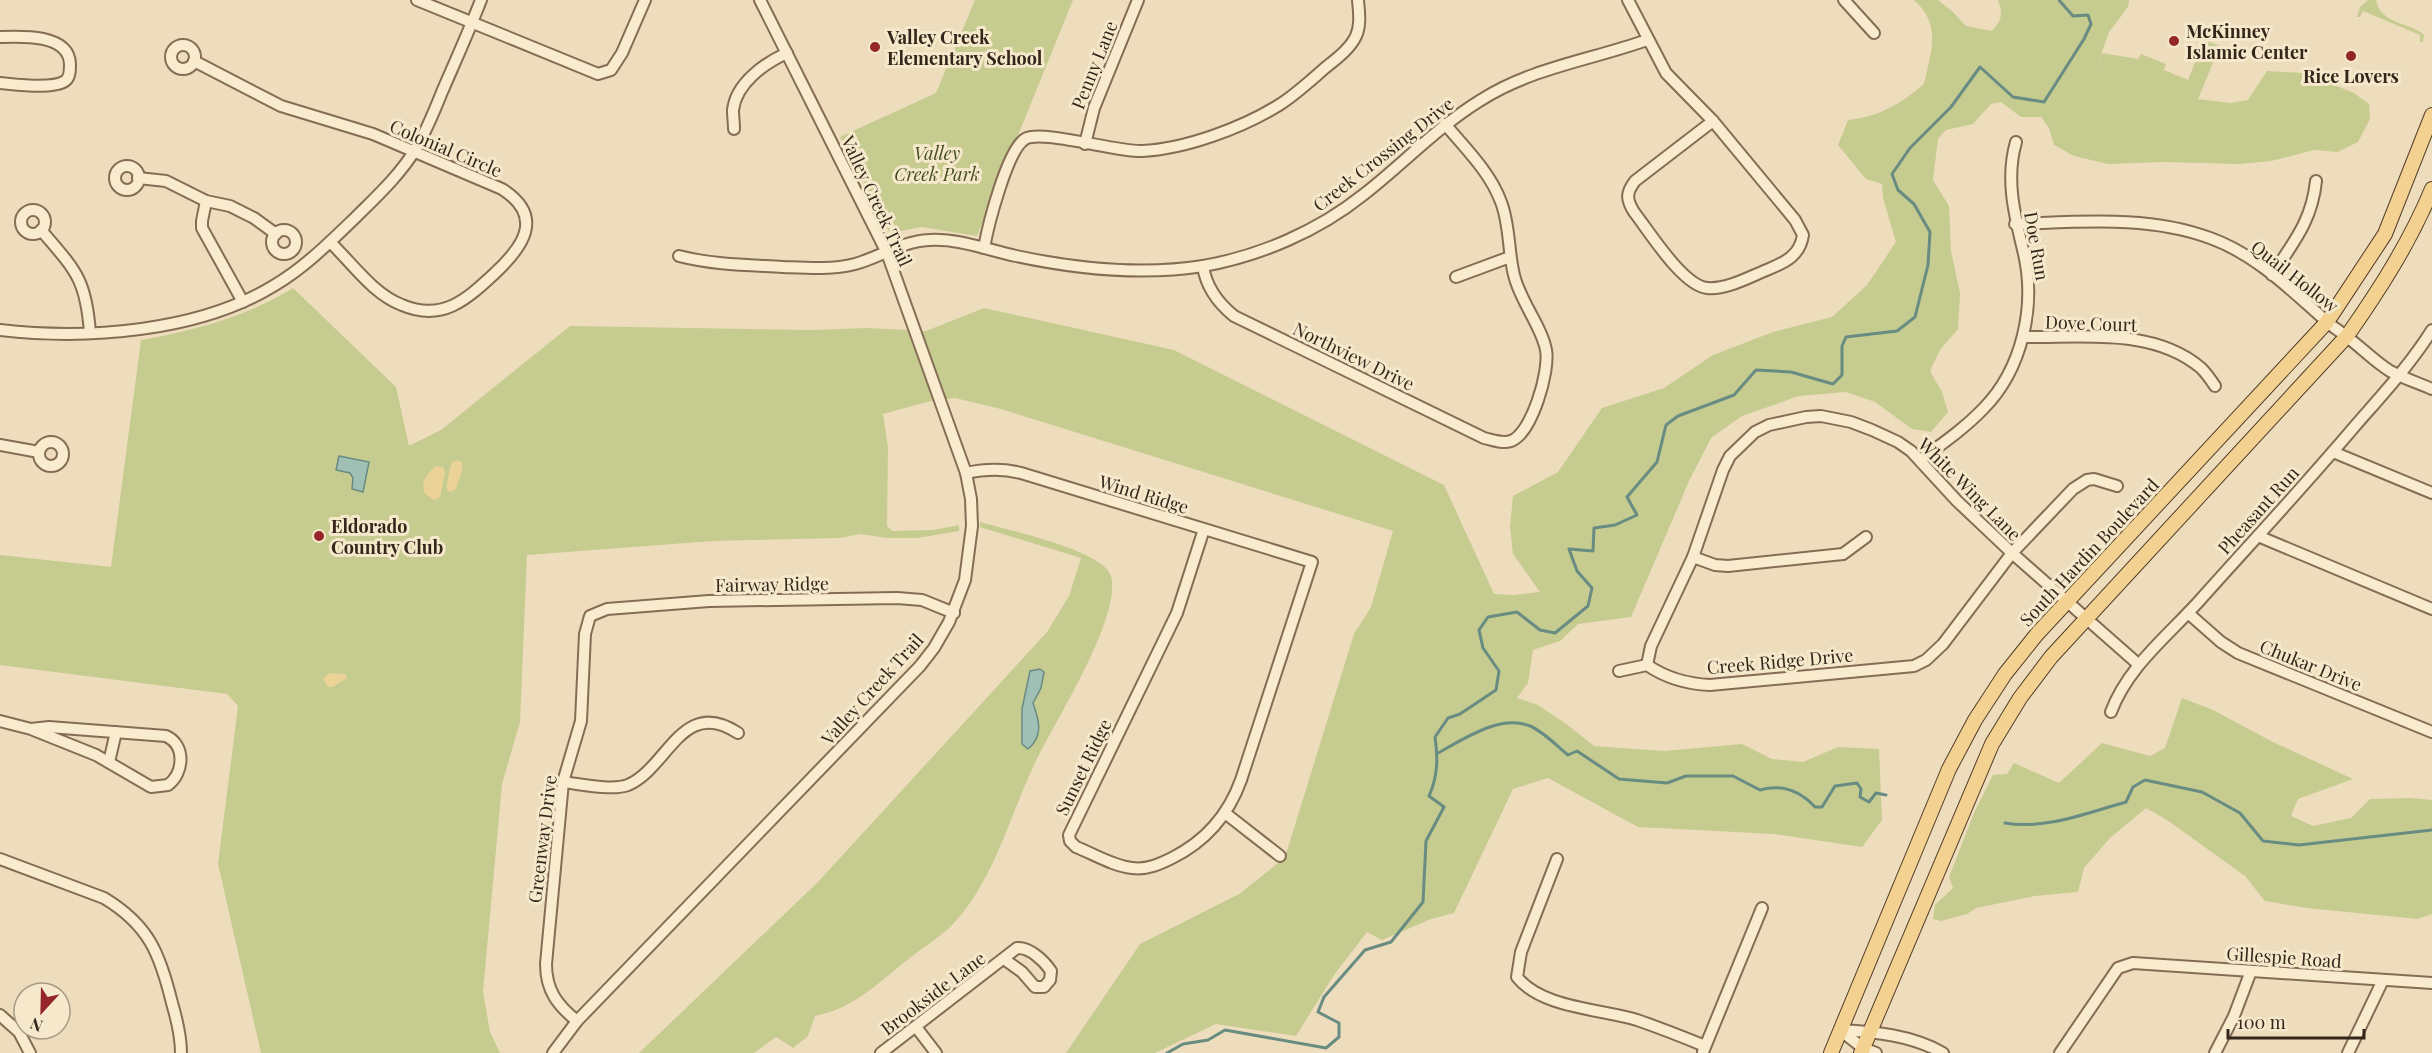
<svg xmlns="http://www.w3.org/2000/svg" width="2432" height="1053" font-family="'Playfair Display',serif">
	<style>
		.green { fill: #c6cb90 }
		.sand { fill: #ebd297 }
		.water { fill: #a0bfb5; stroke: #688c82; stroke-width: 1.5 }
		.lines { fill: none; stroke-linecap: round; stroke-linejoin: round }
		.stream { stroke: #688c82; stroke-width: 3 }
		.minor-casing { stroke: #856d55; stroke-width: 14 }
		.major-casing { stroke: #523c2a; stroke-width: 16 }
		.minor { stroke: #f9ebce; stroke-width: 10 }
		.major { stroke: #f3d291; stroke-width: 14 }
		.poi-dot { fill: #942529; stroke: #f5e8cb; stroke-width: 2 }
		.labels { text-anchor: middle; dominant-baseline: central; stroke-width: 6; stroke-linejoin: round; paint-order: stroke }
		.poi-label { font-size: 18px; font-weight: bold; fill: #34261a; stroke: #f5e8cb; text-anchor: start }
		.street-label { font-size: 18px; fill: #34261a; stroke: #f5e8cb }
		.park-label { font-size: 18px; font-style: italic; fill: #465021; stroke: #f5e8cb }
	</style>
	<rect width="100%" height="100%" fill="#eeddbc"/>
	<g class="green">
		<polygon points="975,0 1073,0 977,236 922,227 890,233 840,137 936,93"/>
		<path d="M1914 0H1938L1953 12 1966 26 1992 31C2002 20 2003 14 1998 0H2129L2128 7 2109 32 2097 66 2102 53 2138 59 2141 54 2166 64 2164 70 2188 80 2204 40 2220 46 2198 99 2230 103 2248 100 2267 71 2304 73 2354 93 2369 104 2370 119 2358 142 2338 152 2314 150 2271 161 2240 164 2162 162 2108 164 2074 156 2054 145 2049 128 2041 117H2021L2001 102 1991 104 1973 124 1946 130 1938 139 1933 180 1949 206 1951 251 1960 293 1958 329 1940 350 1930 371 1942 392 1948 412 1931 432 1912 429 1875 402 1846 392 1799 396 1742 416 1711 438 1689 481 1631 617 1578 624 1560 641 1533 650 1528 683 1517 698 1538 705 1569 726 1594 746 1664 751 1742 744 1772 759 1803 762 1838 747 1879 749 1882 820 1862 847 1774 834 1638 827 1548 778 1513 789 1454 913 1431 919 1382 940 1367 932 1334 975 1296 1036 1216 1024 1155 1053H1066L1140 944 1239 894 1277 864 1286 854 1354 634 1371 607 1393 531 1001 409 955 398 931 401 883 414 888 447 887 526 892 531 934 530 959 525V531L917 538H888L859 534 840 538 713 541 527 555 520 722 502 784 483 992 490 1032 500 1053H261L218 864 238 706 227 694 0 665V555L111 567 141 340C195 330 246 317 293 288L396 387 409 446 441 430 570 326 812 330 867 328 926 331 984 308 1174 350 1444 485 1494 594 1513 595 1540 592 1513 554 1510 527 1513 496 1558 472 1602 408 1664 388 1713 355 1773 332 1832 317 1867 285 1896 242 1883 198 1882 184 1866 179 1838 145 1848 120C1879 117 1902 103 1924 84 1931 52 1942 25 1914 0Z"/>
		<path d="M2368 0H2376C2381 26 2412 22 2424 35L2423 42H2420V35L2363 11 2360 17H2357L2360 7Z"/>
		<path d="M980 522C1007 530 1103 550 1111 576 1122 617 1054 723 1035 763 1009 817 995 879 953 924 941 937 924 946 910 958 879 982 855 1008 815 1016L808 1036 793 1048 776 1037 754 1053H639L818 882 1047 632 1069 596 1081 558 980 527Z"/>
		<polygon points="2182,698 2213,710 2273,742 2353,779 2298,799 2291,816 2313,826 2351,818 2370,799 2410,798 2432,800 2432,914 2418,919 2306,908 2265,901 2245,876 2167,820 2146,808 2110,838 2084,868 2078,892 2035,896 1976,908 1967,914 1941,921 1933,919 1935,905 1953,888 1949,877 1974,813 1993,775 2007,774 2014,763 2059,783 2102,743 2150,756 2165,748"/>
	</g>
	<g class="sand">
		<path d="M456 460 462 462C464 471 458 480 456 489L450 492 447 490C446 483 450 469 452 462Z"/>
		<path d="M436 466 443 467 445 473 440 497 434 500 425 494C420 481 427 474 436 466Z"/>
		<polygon points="330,673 345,674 347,678 333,687 328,687 323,679"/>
	</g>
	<g class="water">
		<polygon points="339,456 369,462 363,492 352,489 353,478 350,473 336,470"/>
		<path d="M1040 669 1044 672 1041 688 1033 703C1039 720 1044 736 1028 749L1022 744V709L1030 671Z"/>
	</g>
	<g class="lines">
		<g class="stream">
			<path d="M1438 753C1464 739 1500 714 1530 726 1544 732 1557 746 1568 755L1577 751 1619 779 1667 783 1686 776H1733L1760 790C1781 784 1800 791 1815 807H1822L1835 786 1857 783 1861 789 1860 797 1869 802 1876 793 1886 795"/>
			<path d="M2005 823C2045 830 2087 813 2126 802L2133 787 2145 780 2202 792 2240 813 2263 841 2299 845 2432 830"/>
			<path d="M1167 1053 1183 1044 1208 1040 1225 1030 1326 1048 1339 1037V1023L1318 1012 1324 997 1365 950 1391 942 1423 902 1426 841 1444 807 1429 796C1438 776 1438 758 1435 737L1448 718 1460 714 1496 690 1499 671 1483 648 1479 630 1488 617 1517 612 1540 630 1555 633 1588 606 1592 588 1577 571 1569 549 1593 551 1594 528 1615 525 1637 515 1627 497 1657 462 1666 425 1678 416 1734 395 1756 370 1791 372 1833 384 1842 375V346L1846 337 1897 331 1915 317 1928 265 1930 232 1914 204 1898 190 1892 174 1910 148 1951 107 1980 67 2013 97 2044 102 2084 39 2091 24 2088 15 2073 16 2059 0"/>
		</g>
		<g class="minor-casing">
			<g id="minor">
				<polyline points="417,0 598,74 611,70 622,53 645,0"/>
				<polyline points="1628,0 1666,73 1713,121"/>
				<polyline points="1844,0 1874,33"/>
				<path d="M0 37C22 36 69 34 70 64 70 70 70 78 65 81 54 89 14 85 0 83"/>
				<circle cx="183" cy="57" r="12"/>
				<path d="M194 61 281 106 373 134 502 189C546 217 522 248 494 274 466 300 442 322 402 305 373 294 352 263 330 242"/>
				<path d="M1713 121 1795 220 1803 235C1800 255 1786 262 1769 269 1751 276 1727 290 1707 288 1682 285 1649 231 1634 212 1626 199 1626 193 1635 181Z"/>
				<path d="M734 129C734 123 733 116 733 110 736 83 765 63 787 53"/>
				<polyline points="1085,144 1094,108 1138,0"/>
				<circle cx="127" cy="178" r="12"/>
				<polyline points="138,178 166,181 206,201 230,206 254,218 276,234"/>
				<polyline points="206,201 202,221 202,228 243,302"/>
				<circle cx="33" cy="222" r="12"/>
				<path d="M2015 224C2079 222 2149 215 2210 238 2255 254 2291 290 2325 320 2332 327 2340 331 2347 337 2362 348 2374 361 2390 371 2403 378 2418 383 2432 389"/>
				<path d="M41 230C75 270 86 278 90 333"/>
				<circle cx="284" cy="242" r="12"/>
				<path d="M984 248C988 226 1007 150 1025 139 1041 129 1116 152 1142 151 1185 149 1242 128 1279 105 1295 95 1310 81 1325 68 1336 59 1350 49 1356 36 1361 25 1359 12 1358 0"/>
				<path d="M679 256C714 265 747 265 783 267 807 268 831 270 855 264 880 257 903 241 929 240 958 238 988 250 1016 256 1077 269 1140 276 1203 266 1260 256 1318 231 1363 195 1403 164 1437 127 1481 100 1531 68 1591 60 1647 40"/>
				<path d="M1203 266C1206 287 1218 303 1234 316L1484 438C1493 440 1502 444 1511 441 1532 433 1550 371 1546 350 1542 327 1520 301 1514 275 1508 251 1510 225 1501 202 1490 172 1465 148 1445 124"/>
				<path d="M2272 275C2293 243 2312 221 2316 181"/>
				<polyline points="1456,277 1510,257"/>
				<path d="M0 330C87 340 199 332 275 285 305 267 329 243 355 218 376 197 399 176 415 150 426 132 434 112 442 92 455 62 469 31 481 0"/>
				<path d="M2023 337C2081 338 2153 327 2201 368 2206 373 2211 380 2215 386"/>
				<circle cx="51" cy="454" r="12"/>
				<polyline points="0,445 39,452"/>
				<polyline points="2333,452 2432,493"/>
				<path d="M1920 460C1942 444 1965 428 1984 408 2022 369 2036 307 2024 254 2015 216 2005 180 2016 142"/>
				<path d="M966 473C985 469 1002 468 1021 473L1312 562 1241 780C1228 816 1206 841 1172 858 1160 864 1147 870 1132 868 1113 866 1094 854 1076 847L1070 841 1069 835 1177 613 1204 529"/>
				<polyline points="2258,536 2432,609"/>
				<polyline points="1693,557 1715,565 1728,566 1843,554 1866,537"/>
				<polyline points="2188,613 2221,642 2238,653 2432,732"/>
				<polyline points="1647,665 1651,646 1693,557 1723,470 1730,456 1755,432 1769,425 1806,417 1821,416 1851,422 1872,430 1898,442 1911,451 1957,501 2012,553 2138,664"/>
				<path d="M1619 671 1647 665C1666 678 1688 684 1710 685L1914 666 1926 660 1943 644 2012 553 2073 489 2087 480 2094 479 2117 486"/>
				<path d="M2111 712C2128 666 2169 635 2201 599 2252 542 2305 485 2355 426 2382 395 2410 365 2432 330"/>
				<path d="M0 721 31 729 96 755 151 787 168 785C184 773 186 745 166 736L49 727 31 729"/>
				<polyline points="109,762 116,732"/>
				<path d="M563 782C580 784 612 791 628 785 668 768 682 696 738 733"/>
				<polyline points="1225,813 1280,856"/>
				<path d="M0 859 104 898C149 925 160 954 172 1003 177 1020 181 1036 181 1053"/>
				<path d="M1557 859 1521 952 1517 977C1541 1008 1601 1009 1637 1020 1660 1028 1683 1037 1705 1046"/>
				<polyline points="0,1015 19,1032 30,1053"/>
				<path d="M577 1021C557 1005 546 990 546 964L563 782 581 721 585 634 590 616 607 609 709 601 897 598 922 600 954 613"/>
				<polyline points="916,1027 936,1053"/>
				<path d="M1840 1030C1876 1032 1911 1035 1943 1053"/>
				<polyline points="1840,1030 1863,1048 1876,1053"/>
				<polyline points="1703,1052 1762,908"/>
				<polyline points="553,1053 577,1021 920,666 934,648 949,622 965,580 972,526 971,499 966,473 887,253 760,0"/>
				<path d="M881 1053 1017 948C1030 947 1044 961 1051 971L1050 980 1044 987H1035L1022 972 1004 959"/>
				<polyline points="2060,1053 2118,968 2133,963 2432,983"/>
				<polyline points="2215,1053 2234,1016 2251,971"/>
				<polyline points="2348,1053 2383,980"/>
			</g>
		</g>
		<g class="major-casing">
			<g id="major">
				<polyline points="1831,1053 1949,769 1975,720 2005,674 2037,634 2327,322 2385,234 2432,115"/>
				<path d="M1861 1053 1992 744 2020 698 2051 657 2347 336C2380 289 2410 242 2432 189"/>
			</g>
		</g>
		<use href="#minor" class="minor"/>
		<use href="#major" class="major"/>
	</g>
	<g class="poi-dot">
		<circle cx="2174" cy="41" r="6"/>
		<circle cx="875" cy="47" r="6"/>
		<circle cx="2351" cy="56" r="6"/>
		<circle cx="319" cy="536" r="6"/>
	</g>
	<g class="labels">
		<g class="poi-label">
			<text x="2186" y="31">McKinney<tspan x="2186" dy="21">Islamic Center</tspan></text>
			<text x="887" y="37">Valley Creek<tspan x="887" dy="21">Elementary School</tspan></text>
			<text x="2351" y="76" text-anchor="middle">Rice Lovers</text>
			<text x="331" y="526">Eldorado<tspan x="331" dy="21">Country Club</tspan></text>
		</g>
		<g class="street-label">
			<text transform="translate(1094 65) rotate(-68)">Penny Lane</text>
			<text transform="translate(446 148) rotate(23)">Colonial Circle</text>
			<text transform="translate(1383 154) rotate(-38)">Creek Crossing Drive</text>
			<text transform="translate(877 201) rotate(65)">Valley Creek Trail</text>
			<text transform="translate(2037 246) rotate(80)">Doe Run</text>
			<text transform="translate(2295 276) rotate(38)">Quail Hollow</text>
			<text transform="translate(2091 323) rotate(2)">Dove Court</text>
			<text transform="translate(1354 356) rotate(26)">Northview Drive</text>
			<text transform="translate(1970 489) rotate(45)">White Wing Lane</text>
			<text transform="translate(1144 494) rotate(17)">Wind Ridge</text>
			<text transform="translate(2258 510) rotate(-48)">Pheasant Run</text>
			<text transform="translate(2089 552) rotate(-47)">South Hardin Boulevard</text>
			<text transform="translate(772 584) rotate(-1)">Fairway Ridge</text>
			<text transform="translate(1780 661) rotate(-5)">Creek Ridge Drive</text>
			<text transform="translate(2311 665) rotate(22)">Chukar Drive</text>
			<text transform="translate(872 689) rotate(-48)">Valley Creek Trail</text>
			<text transform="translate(1083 767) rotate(-64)">Sunset Ridge</text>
			<text transform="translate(542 839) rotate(-83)">Greenway Drive</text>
			<text transform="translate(2284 957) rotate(4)">Gillespie Road</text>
			<text transform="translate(933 993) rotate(-37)">Brookside Lane</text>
		</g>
		<g class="park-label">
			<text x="937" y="153">Valley<tspan x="937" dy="21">Creek Park</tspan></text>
		</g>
	</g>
	<g transform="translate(42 1011) rotate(202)"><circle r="28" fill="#f5e8cb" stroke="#a89a84" stroke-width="1.5"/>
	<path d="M0-4.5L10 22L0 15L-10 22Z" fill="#942529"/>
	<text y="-9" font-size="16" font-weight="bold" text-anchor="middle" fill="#34261a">N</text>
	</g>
	<path d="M2228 1029v9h136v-9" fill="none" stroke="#34261a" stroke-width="3"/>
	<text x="2237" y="1029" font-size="18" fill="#34261a" stroke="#f5e8cb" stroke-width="4.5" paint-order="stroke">100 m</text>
</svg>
